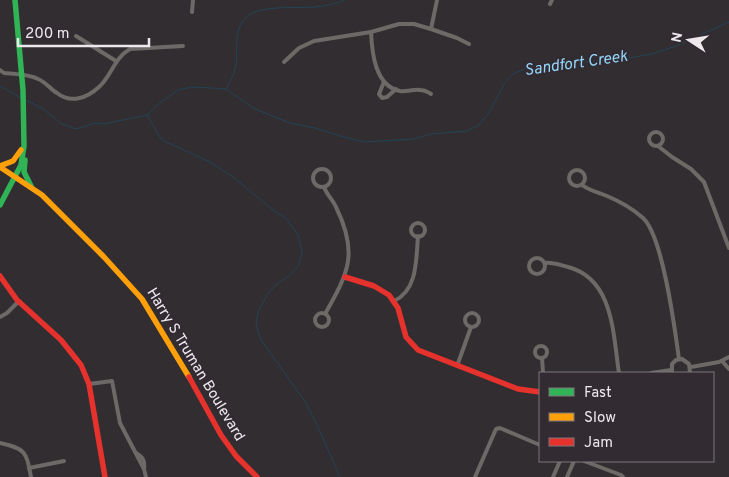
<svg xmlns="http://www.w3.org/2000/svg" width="729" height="477" font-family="Overpass,sans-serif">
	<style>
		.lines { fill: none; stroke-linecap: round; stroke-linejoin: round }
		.stream { stroke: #224456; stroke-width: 1 }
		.street { stroke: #6d6966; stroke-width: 4 }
		.fast { stroke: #30b455; stroke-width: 5.5 }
		.slow { stroke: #ff9f0a; stroke-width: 5.5 }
		.jam { stroke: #e5322d; stroke-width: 5.5 }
		.labels { text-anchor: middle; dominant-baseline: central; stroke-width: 4; stroke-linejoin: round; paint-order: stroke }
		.street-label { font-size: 15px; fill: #ece8ec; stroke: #322c32 }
		.water-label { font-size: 16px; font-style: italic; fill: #94d5fa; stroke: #322c32 }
	</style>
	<rect width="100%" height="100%" fill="#312d31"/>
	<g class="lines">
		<g class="stream">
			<polyline points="0,86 21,98"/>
			<path d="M226 89C230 81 235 74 236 64 238 51 234 35 242 22 253 3 296 9 315 7 326 6 335 4 345 0"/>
			<polyline points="24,99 43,109 62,124 76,129 95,123 104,124 147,115 162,101 178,90 191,87 212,88 226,89 255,109 290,123 315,128 344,137 365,142 414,139 431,134 467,131 479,125 490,111 504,84 513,74 527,68 542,64 617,60 652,54 676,46 729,22"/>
			<polyline points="147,115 159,136 164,141 210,162 233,177 273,210 286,218 298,235 302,251 299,265 289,276 278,283 268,293 258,312 256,325 261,340 306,403 317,425 340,477"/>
		</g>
		<g class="street">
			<polyline points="550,4 552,0"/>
			<polyline points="192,12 193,0"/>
			<polyline points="431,29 437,0"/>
			<path d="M371 32C372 53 375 86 400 91 407 92 413 89 420 90 423 90 428 92 431 94"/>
			<polyline points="76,36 116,61"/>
			<polyline points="284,62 299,48 314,41 371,32 399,24 414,24 431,29 457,38 469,44"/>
			<path d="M0 70 4 73C14 74 29 74 38 79 46 82 50 89 57 93 71 104 87 98 99 87 112 75 114 58 130 49L183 46"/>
			<polyline points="384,82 379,94 382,98 387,97 396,89"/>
			<circle cx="656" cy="139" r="7"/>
			<polyline points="658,146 672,157 691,169 704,182 729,248"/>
			<circle cx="322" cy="178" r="9"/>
			<circle cx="577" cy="178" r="8"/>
			<path d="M582 185C590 191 598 192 607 196 619 201 633 209 643 218 663 236 675 330 679 359"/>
			<path d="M324 187C327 195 333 200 336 207 359 254 348 273 325 314"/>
			<circle cx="418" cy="230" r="7"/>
			<circle cx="537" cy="266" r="8"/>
			<path d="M545 263C552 262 560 265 568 267 614 279 613 335 619 373"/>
			<path d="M394 301C418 290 416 259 418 236"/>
			<circle cx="322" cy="320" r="7"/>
			<circle cx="472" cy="320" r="7"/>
			<polyline points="0,317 7,313 19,301"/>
			<circle cx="541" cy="352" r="6"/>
			<polyline points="542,358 543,373"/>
			<polyline points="722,361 729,369"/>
			<polyline points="457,366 471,327"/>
			<polyline points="691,367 719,362 729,357"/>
			<polyline points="651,373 671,370"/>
			<polyline points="672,373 672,364 676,360 682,359 689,364 690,373"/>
			<polyline points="89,384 112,381 120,423 144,469 146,477"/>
			<path d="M0 443C26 449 26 451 31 477"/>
			<path d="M136 453C143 457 145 461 144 469"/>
			<polyline points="584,461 621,475 623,477"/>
			<polyline points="29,468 64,461"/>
			<polyline points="475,477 496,429 500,428 540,445"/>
			<polyline points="553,477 560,461"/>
			<polyline points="567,477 574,461"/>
		</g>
		<g class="fast">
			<polyline points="25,160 24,172 31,186"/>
			<polyline points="0,205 21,165 24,146 23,90 15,0"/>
		</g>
		<g class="slow">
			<polyline points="0,166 13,161 21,150"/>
			<polyline points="0,167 42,195 104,257 142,299 189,377"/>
		</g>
		<g class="jam">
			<polyline points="0,276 17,300 61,340 81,365 89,384 105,477"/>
			<polyline points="345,277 374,286 389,295 398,308 406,337 418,350 518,389 540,392"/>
			<polyline points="189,377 221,435 236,456 257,477"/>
		</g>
	</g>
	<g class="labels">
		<g class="street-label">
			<text transform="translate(195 365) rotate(59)">Harry S Truman Boulevard</text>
		</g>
		<g class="water-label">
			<text transform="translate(576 64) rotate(-8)">Sandfort Creek</text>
		</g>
	</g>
	<rect x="539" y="372" width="175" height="90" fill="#322c32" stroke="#7c777c"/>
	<rect x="549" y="388" width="25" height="8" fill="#30b455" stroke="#7c777c"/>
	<text x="584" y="397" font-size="15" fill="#ece8ec">Fast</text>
	<rect x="549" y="413" width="25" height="8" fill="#ff9f0a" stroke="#7c777c"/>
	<text x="584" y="422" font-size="15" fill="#ece8ec">Slow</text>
	<rect x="549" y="438" width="25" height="8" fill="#e5322d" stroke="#7c777c"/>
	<text x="584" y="447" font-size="15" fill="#ece8ec">Jam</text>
	<g transform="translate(689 40) rotate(282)" stroke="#322c32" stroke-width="4" paint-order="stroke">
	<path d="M0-4L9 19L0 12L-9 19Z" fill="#ece8ec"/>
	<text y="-8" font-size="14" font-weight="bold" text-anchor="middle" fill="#ece8ec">N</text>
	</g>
	<path d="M18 38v8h131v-8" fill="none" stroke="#ece8ec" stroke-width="2.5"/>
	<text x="25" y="38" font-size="15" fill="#ece8ec" stroke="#322c32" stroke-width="4" paint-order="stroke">200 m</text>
</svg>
